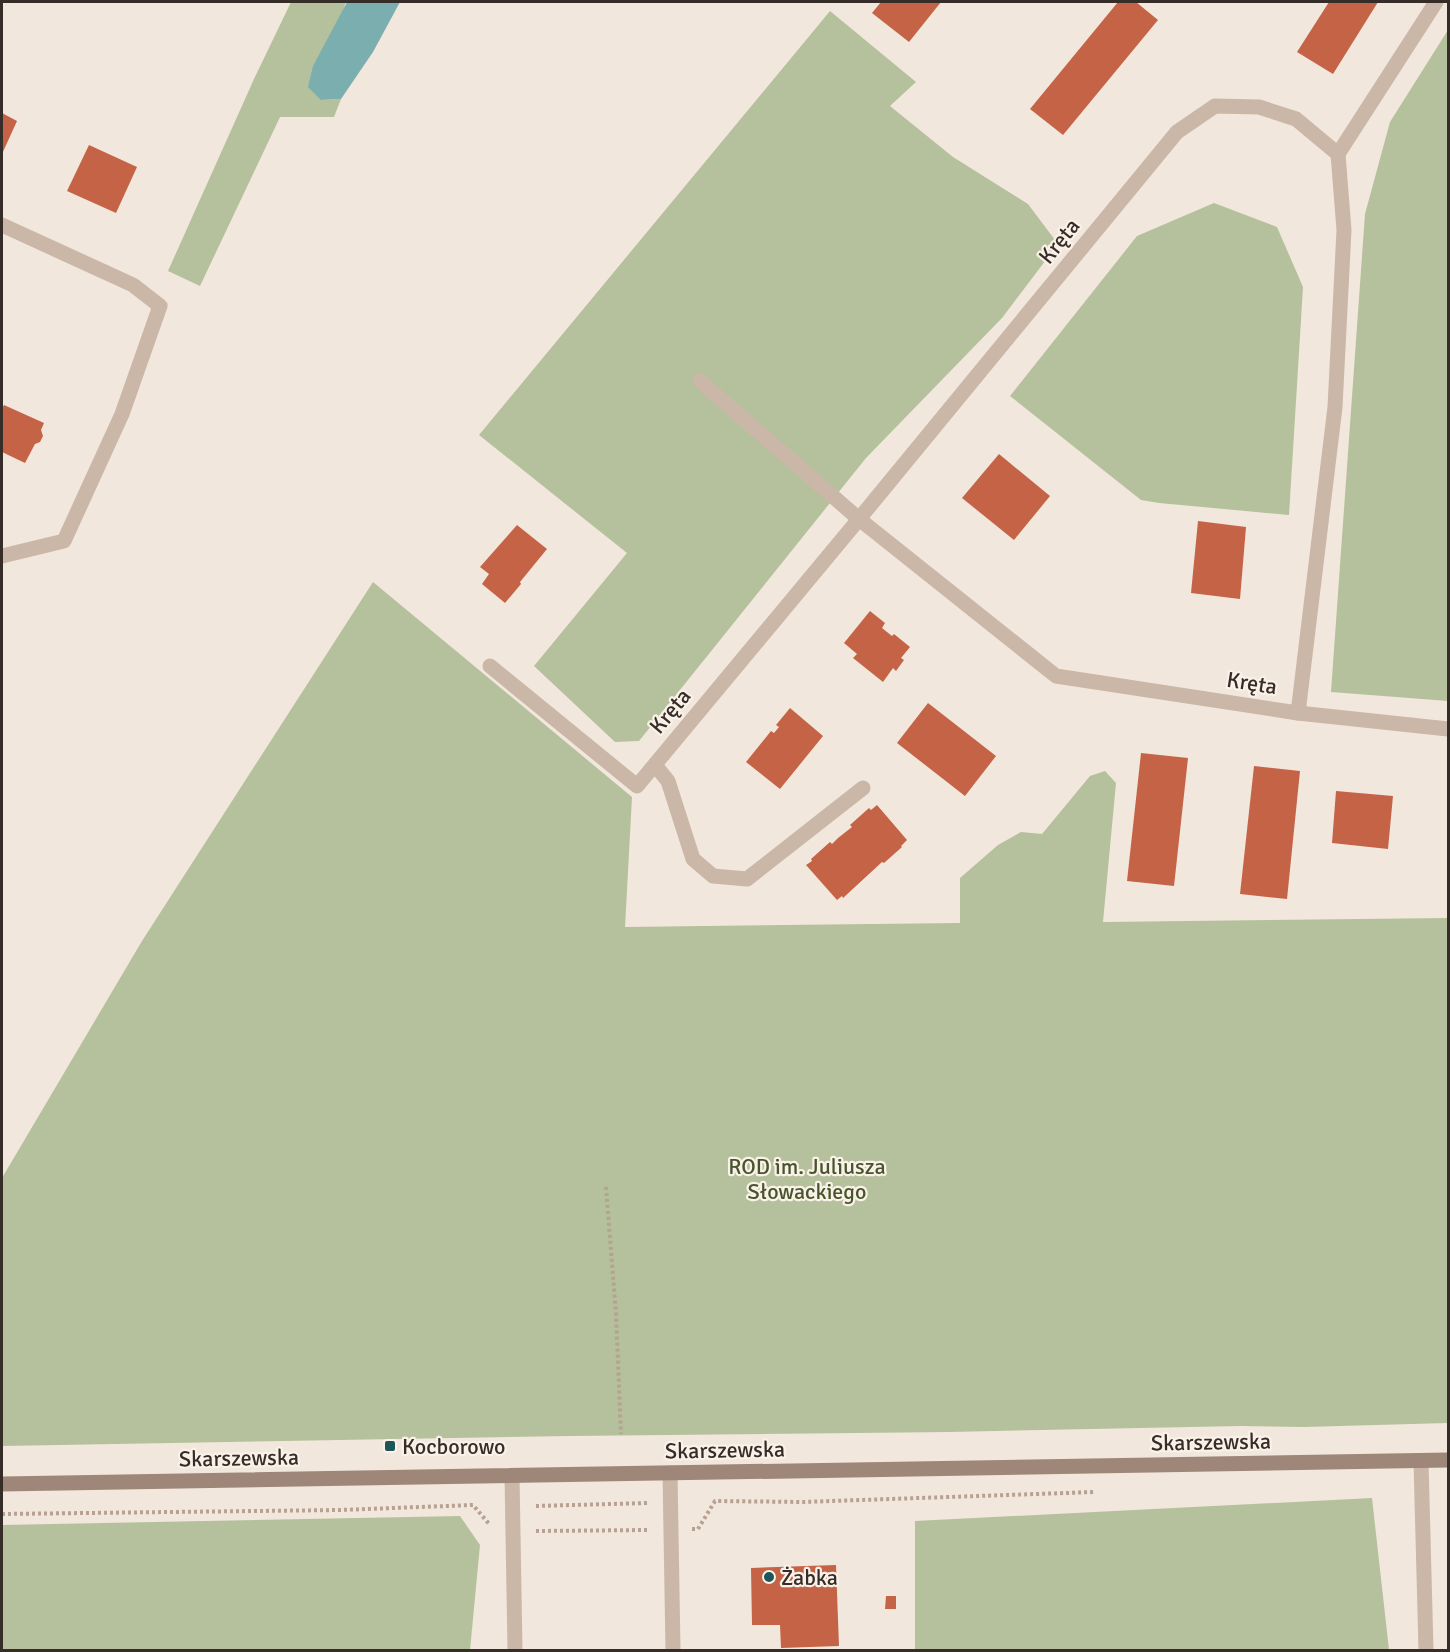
<svg xmlns="http://www.w3.org/2000/svg" width="1450" height="1652" font-family="Signika,sans-serif">
	<style>
		.green { fill: #b5c19c }
		.water { fill: #7baeaf }
		.building { fill: #c56347 }
		.lines { fill: none; stroke-linecap: round; stroke-linejoin: round }
		.path { stroke: #b6a192; stroke-width: 4; stroke-dasharray: 3 3; stroke-linecap: butt }
		.lane { stroke: #cab7a8; stroke-width: 15 }
		.street { stroke: #cab7a8; stroke-width: 15 }
		.secondary { stroke: #9e8679; stroke-width: 15 }
		.poi-dot { fill: #1e5558; stroke: #faf1e8; stroke-width: 2 }
		.labels { text-anchor: middle; dominant-baseline: central; stroke-width: 4.5; stroke-linejoin: round; paint-order: stroke }
		.street-label { font-size: 22px; fill: #372d28; stroke: #faf1e8 }
		.park-label { font-size: 22px; fill: #47552c; stroke: #faf1e8 }
		.poi-label { font-size: 22px; fill: #372d28; stroke: #faf1e8; text-anchor: start }
	</style>
	<rect width="100%" height="100%" fill="#f2e7dc"/>
	<g class="green">
		<polygon points="291,2 347,2 345,4 321,100 341,99 334,117 280,117 200,286 168,271 254,79"/>
		<polygon points="830,11 916,82 890,106 953,157 1028,204 1058,244 1002,318 866,458 639,741 615,742 534,666 627,553 479,435"/>
		<polygon points="1448,30 1448,701 1331,692 1365,214 1390,122"/>
		<polygon points="1214,203 1277,227 1303,287 1289,515 1159,503 1141,500 1010,396 1137,236"/>
		<polygon points="373,582 632,797 625,927 960,923 960,878 998,845 1021,832 1042,834 1090,776 1105,771 1116,783 1103,922 1448,918 1448,1423 1304,1427 1240,1426 949,1432 570,1436 2,1446 2,1178 142,941"/>
		<polygon points="1372,1498 1389,1650 915,1650 915,1521"/>
		<polygon points="460,1516 480,1545 470,1650 2,1650 2,1525"/>
	</g>
	<polygon class="water" points="347,2 400,2 373,52 341,99 321,100 308,87 313,66"/>
	<g class="building">
		<polygon points="881,2 941,2 909,42 872,13"/>
		<polygon points="1118,2 1136,2 1158,20 1063,135 1030,109"/>
		<polygon points="1329,2 1378,2 1333,74 1297,52"/>
		<polygon points="2,113 17,121 2,154"/>
		<polygon points="89,145 137,167 116,213 67,191"/>
		<polygon points="4,405 44,423 41,430 43,436 40,442 35,444 25,463 2,452 2,407 3,407"/>
		<polygon points="999,454 1050,496 1014,540 962,498"/>
		<polygon points="1198,521 1246,527 1240,599 1191,593"/>
		<polygon points="517,525 547,549 520,582 521,584 505,603 482,584 489,574 480,567"/>
		<polygon points="870,611 885,623 882,628 892,636 894,634 910,647 901,658 904,660 896,671 893,668 883,682 853,658 857,654 844,643"/>
		<polygon points="928,703 996,756 965,796 897,743"/>
		<polygon points="790,708 823,736 780,789 746,762 771,731 774,733 779,727 776,725"/>
		<polygon points="1141,753 1188,758 1174,886 1127,881"/>
		<polygon points="1254,766 1300,771 1287,899 1240,894"/>
		<polygon points="1336,791 1393,796 1388,849 1332,843"/>
		<polygon points="877,805 907,840 901,846 902,847 884,863 882,862 843,898 842,896 837,900 806,865 812,861 811,859 830,842 832,844 838,838 852,827 850,825 869,808 871,810"/>
		<polygon points="836,1565 839,1646 781,1648 780,1625 752,1625 751,1568"/>
		<polygon points="886,1596 896,1596 896,1609 885,1609"/>
	</g>
	<g class="lines">
		<g class="path">
			<polyline points="606,1187 616,1314 621,1434"/>
			<polyline points="536,1506 648,1503"/>
			<polyline points="2,1514 340,1510 473,1505 490,1525"/>
			<polyline points="692,1529 698,1529 715,1501 802,1502 1095,1492"/>
			<polyline points="536,1531 649,1530"/>
		</g>
		<g class="lane">
			<polyline points="2,225 133,285 160,306 122,414 64,541 2,556"/>
			<polyline points="655,765 668,781 693,859 713,876 747,879 863,788"/>
			<polyline points="670,1473 673,1650"/>
			<polyline points="512,1476 515,1650"/>
		</g>
		<g class="street">
			<polyline points="1338,154 1436,2"/>
			<polyline points="700,381 859,519 1056,676 1298,713 1448,729"/>
			<polyline points="490,666 637,786 859,519 1177,132 1215,106 1259,107 1296,119 1338,154 1344,230 1335,407 1298,713"/>
			<polyline points="1421,1461 1426,1650"/>
		</g>
		<polyline class="secondary" points="2,1484 1448,1460"/>
	</g>
	<g class="poi-dot">
		<rect x="384" y="1440" width="12" height="12" rx="3"/>
		<circle cx="769" cy="1577" r="6"/>
	</g>
	<g class="labels">
		<g class="street-label">
			<text transform="translate(1059 241) rotate(-51)">Kręta</text>
			<text transform="translate(1252 683) rotate(9)">Kręta</text>
			<text transform="translate(670 711) rotate(-50)">Kręta</text>
			<text transform="translate(1211 1442) rotate(-1)">Skarszewska</text>
			<text transform="translate(725 1450) rotate(-1)">Skarszewska</text>
			<text transform="translate(239 1458) rotate(-1)">Skarszewska</text>
		</g>
		<g class="park-label">
			<text x="807" y="1166">ROD im. Juliusza<tspan x="807" dy="25">Słowackiego</tspan></text>
		</g>
		<g class="poi-label">
			<text x="402" y="1446">Kocborowo</text>
			<text x="781" y="1577">Żabka</text>
		</g>
	</g>
	<rect width="1450" height="1652" fill="none" stroke="#372d28" stroke-width="6"/>
</svg>
